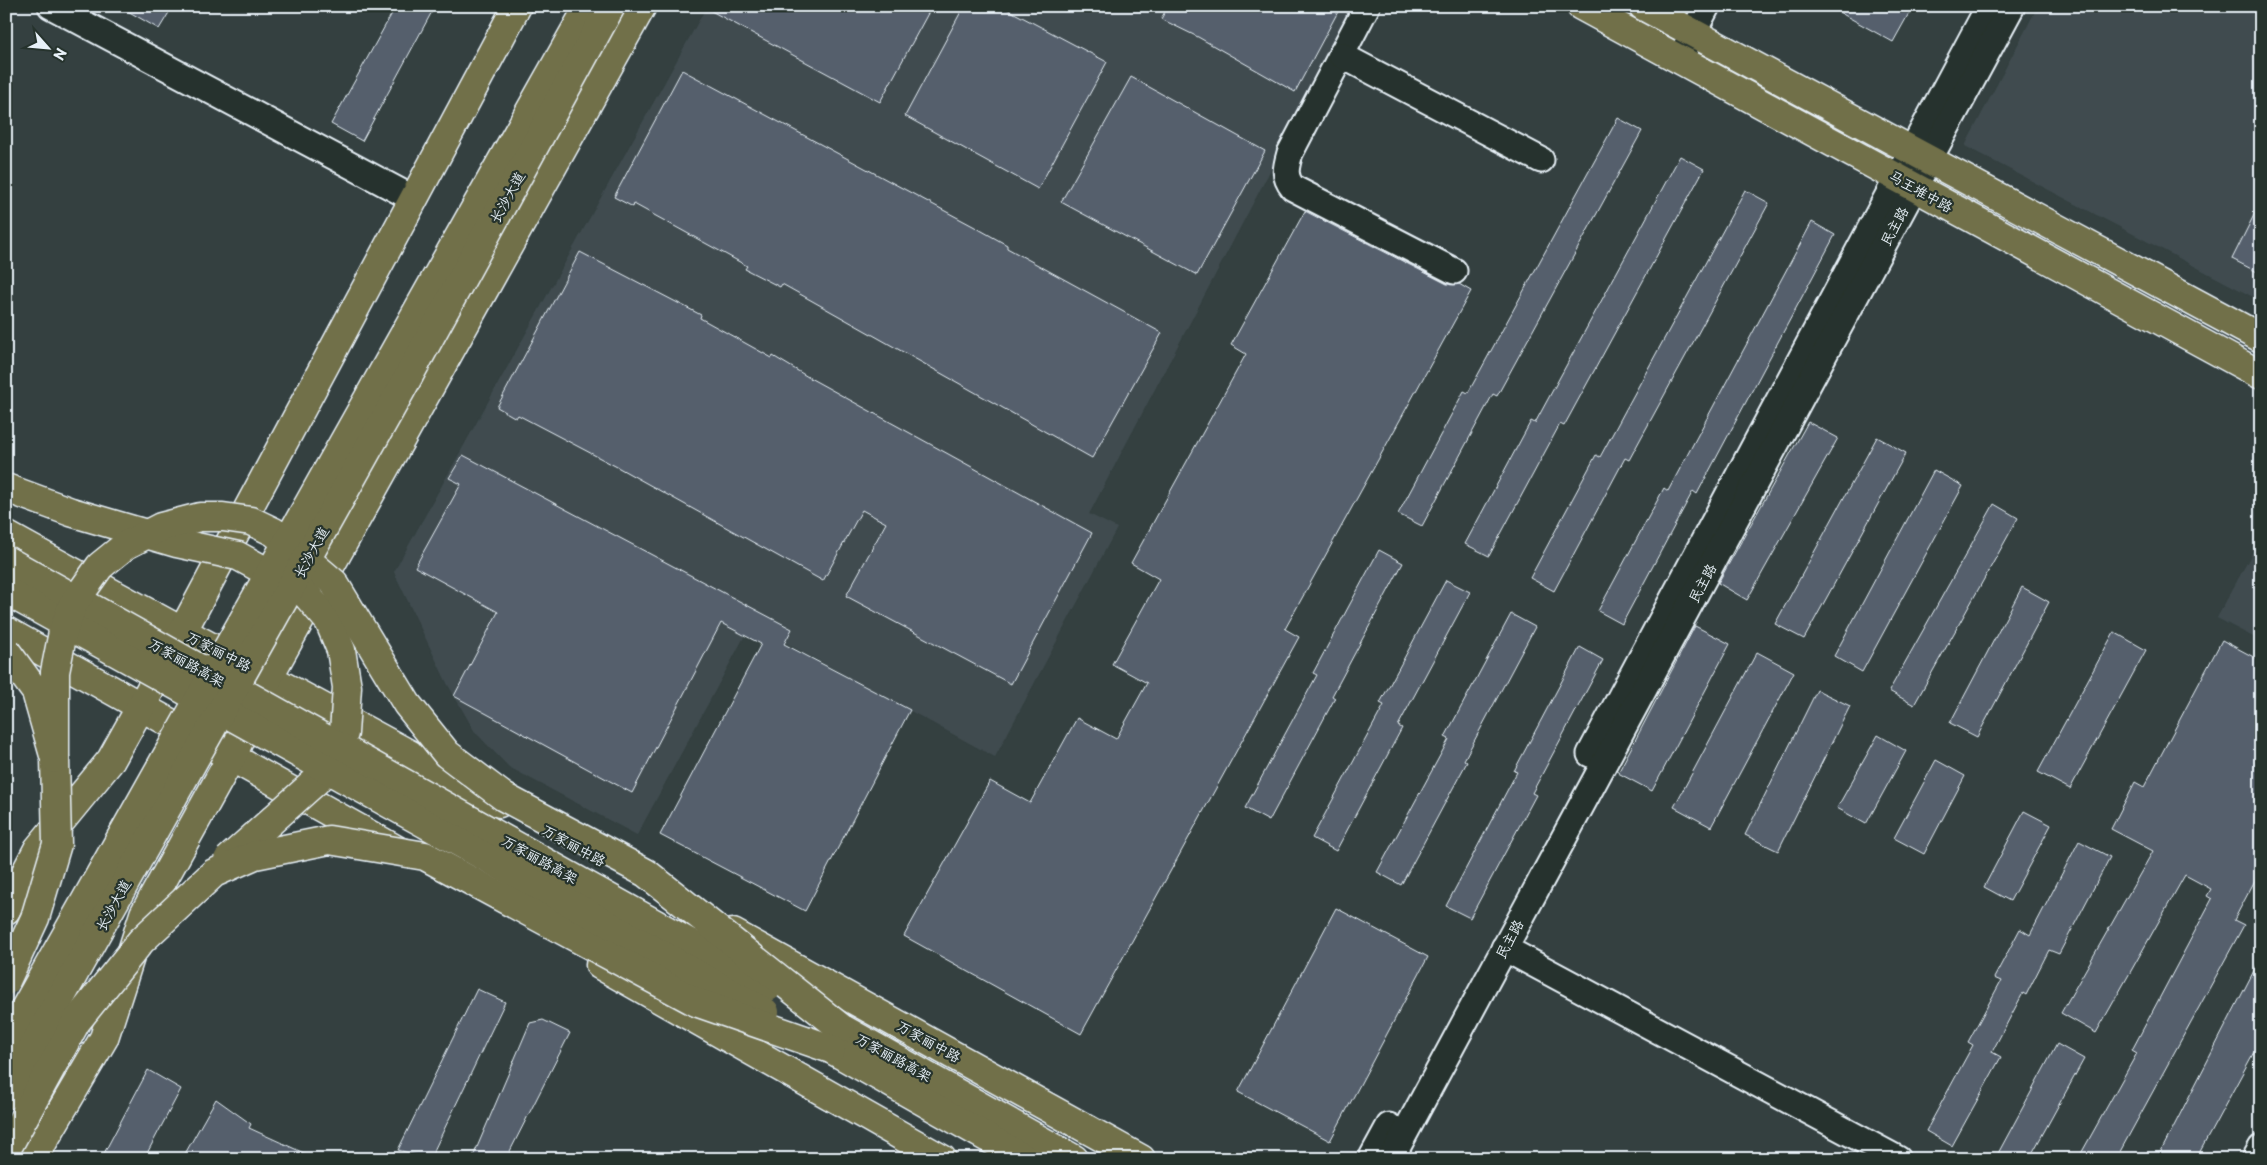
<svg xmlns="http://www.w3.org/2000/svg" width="2267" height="1165" font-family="'Playpen Sans','LXGW WenKai TC',sans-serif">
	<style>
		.built { fill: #414c50 }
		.building { fill: #545f6c; stroke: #e8f1f8 }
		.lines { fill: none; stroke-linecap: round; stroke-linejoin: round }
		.minor-casing { stroke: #e8f1f8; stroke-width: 29 }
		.major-casing { stroke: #e8f1f8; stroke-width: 31 }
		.highway-casing { stroke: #e8f1f8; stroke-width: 31 }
		.minor { stroke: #26332d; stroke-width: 25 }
		.major { stroke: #716f4a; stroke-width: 28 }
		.highway { stroke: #716f4a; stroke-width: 28 }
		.highway-bridge-casing { stroke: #e8f1f8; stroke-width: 31; stroke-linecap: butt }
		.highway-bridge { stroke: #716f4a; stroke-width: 28 }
		.labels { text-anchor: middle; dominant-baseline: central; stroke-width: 4.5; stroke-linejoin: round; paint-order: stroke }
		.street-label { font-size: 14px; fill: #e8f1f8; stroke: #26332d }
	</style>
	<rect width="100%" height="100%" fill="#344040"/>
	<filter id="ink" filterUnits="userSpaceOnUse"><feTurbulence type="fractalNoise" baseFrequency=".02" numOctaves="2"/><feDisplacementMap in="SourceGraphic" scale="10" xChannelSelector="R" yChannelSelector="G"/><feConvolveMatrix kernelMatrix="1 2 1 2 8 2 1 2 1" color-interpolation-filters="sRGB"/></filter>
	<g filter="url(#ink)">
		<g class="built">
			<polygon points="707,6 1357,6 1089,514 1117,528 995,757 751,624 637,835 509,767 475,732 447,683 394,572"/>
			<polygon points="2038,6 2261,6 2261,301 1965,146"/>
			<polygon points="2261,537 2261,641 2217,618"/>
		</g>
		<g class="building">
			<polygon points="119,6 173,6 159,29"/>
			<polygon points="396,6 435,6 362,141 331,124"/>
			<polygon points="702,6 932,6 880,102"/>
			<polygon points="964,6 1001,6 1107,62 1038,189 905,116"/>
			<polygon points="1168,6 1341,6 1295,92 1198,37 1161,19"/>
			<polygon points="1828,6 1913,6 1893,42"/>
			<polygon points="682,70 973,226 1007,245 1007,248 1162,333 1092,458 782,284 780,287 745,269 747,266 634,204 633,207 614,197"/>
			<polygon points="1131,77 1265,151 1197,275 1061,202"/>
			<polygon points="1618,118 1642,131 1497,396 1493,394 1422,526 1398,514 1464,391 1468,393"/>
			<polygon points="1680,156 1704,169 1564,426 1560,424 1489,556 1465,544 1531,421 1535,423"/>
			<polygon points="1745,190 1769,203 1629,460 1625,458 1554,591 1530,578 1596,455 1600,457"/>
			<polygon points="2261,201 2261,274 2232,259"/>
			<polygon points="1305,211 1447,284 1459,284 1471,291 1285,629 1299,637 1081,1034 904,936 990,781 1030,803 1077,718 1116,739 1147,683 1112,664 1159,579 1131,563 1246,354 1231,345"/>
			<polygon points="1812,222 1835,235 1697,494 1693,491 1622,624 1598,611 1664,488 1668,491"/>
			<polygon points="580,252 701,315 700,318 772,358 773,356 808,377 1092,533 1011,684 846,596 886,523 862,510 823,581 619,468 518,415 516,418 497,407"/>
			<polygon points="1808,422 1838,438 1747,600 1718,583"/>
			<polygon points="1877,437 1906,453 1804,639 1775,624"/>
			<polygon points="463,455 792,629 784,644 910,710 805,911 660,835 761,644 721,623 632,793 454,696 498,612 415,567 461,484 449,478"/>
			<polygon points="1934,470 1963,486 1862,672 1834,656"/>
			<polygon points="1994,504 2018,518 1914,705 1889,691"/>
			<polygon points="1379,550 1403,563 1332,696 1335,698 1269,821 1245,808 1317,675 1313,673"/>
			<polygon points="1446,580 1470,592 1398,726 1402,728 1336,851 1312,838 1384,705 1380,703"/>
			<polygon points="2022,587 2049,602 1977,737 1950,723"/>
			<polygon points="1511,614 1535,627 1464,760 1467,762 1401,885 1377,872 1449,739 1445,737"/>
			<polygon points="1695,626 1730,644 1652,791 1618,773"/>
			<polygon points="2114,632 2146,650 2070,789 2038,772"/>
			<polygon points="2222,640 2261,661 2261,869 2234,920 2244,925 2116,1159 2078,1159 2137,1053 2132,1050 2212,899 2207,896 2211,889 2185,875 2096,1033 2061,1013 2153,851 2111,829 2135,782 2144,787"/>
			<polygon points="1580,647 1603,660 1532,793 1536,795 1470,918 1446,906 1517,772 1514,771"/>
			<polygon points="1757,652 1794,672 1711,827 1674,807"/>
			<polygon points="1817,690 1850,706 1778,851 1745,835"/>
			<polygon points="1878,735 1906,751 1866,824 1837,808"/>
			<polygon points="1936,760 1965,776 1924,854 1894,838"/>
			<polygon points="2024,811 2051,825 2010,901 1984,887"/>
			<polygon points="2079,841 2110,857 2059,954 2049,950 2026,995 2023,993 1992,1052 2001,1057 1952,1146 1926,1131 1973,1045 1968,1042 2001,981 1994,978 2020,929 2030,935"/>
			<polygon points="1336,908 1428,957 1330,1141 1238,1092"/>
			<polygon points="2261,957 2261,1039 2196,1159 2157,1159"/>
			<polygon points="477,989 505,1002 430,1159 398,1150"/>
			<polygon points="543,1020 570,1033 506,1159 472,1159 530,1023"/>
			<polygon points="2057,1044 2084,1059 2029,1159 1995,1159"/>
			<polygon points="148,1070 181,1089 144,1159 101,1159"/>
			<polygon points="216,1099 251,1124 249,1128 317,1159 182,1159"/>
		</g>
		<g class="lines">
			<g class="minor-casing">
				<g id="minor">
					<polyline points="51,6 414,199"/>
					<path d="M1367 6 1290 153C1286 167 1283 176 1293 188L1454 271"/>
					<polyline points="1341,55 1541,160"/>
					<polyline points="1679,60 1707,6"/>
					<polyline points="1590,754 1989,6"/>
					<polyline points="1504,948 1898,1159"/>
					<polyline points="1371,1159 1389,1126"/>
					<polyline points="1391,1159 2012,6"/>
					<polyline points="2255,1159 2261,1148"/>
				</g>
			</g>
			<g class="major-casing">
				<g id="major">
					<polyline points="1581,6 2261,375"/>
					<polyline points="1643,6 2261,338"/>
					<path d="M6 535C170 626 335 713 499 803"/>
					<polyline points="6,631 397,850"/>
					<polyline points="173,649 517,6"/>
					<polyline points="6,910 38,849 111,760 150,690"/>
					<polyline points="733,933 1141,1159"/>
					<polyline points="600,965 942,1159"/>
					<polyline points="33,1159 104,1038 144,914 232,756 269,676 642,6"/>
				</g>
			</g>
			<g class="highway-casing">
				<g id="highway">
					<polyline points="841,1028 1074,1159"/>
					<polyline points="831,1049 1025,1159"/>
				</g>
			</g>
			<use href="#minor" class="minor"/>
			<use href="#major" class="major"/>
			<use href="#highway" class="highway"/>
			<g class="highway-bridge-casing">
				<g id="highway-bridge">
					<polyline points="6,488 71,512 177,543 238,556 304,592 329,621 341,650 347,687 344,733 334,757 316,781 228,860"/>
					<polyline points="6,560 768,987"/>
					<polyline points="6,591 765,1012"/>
					<polyline points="6,651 36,692 55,759 57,844 35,918 6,981"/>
					<polyline points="55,759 55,672 63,632 73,604 100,566 126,545 161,527 200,517 223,517 251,521 274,532 334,583 407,704 447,754 504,797 646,873 841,1028"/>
					<polyline points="6,1042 589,6"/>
					<polyline points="6,1095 400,392 611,6"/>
					<polyline points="6,1150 76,1022 141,941 214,873 255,855 329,840 425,856 696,1002 831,1049"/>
				</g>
			</g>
			<use href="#highway-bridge" class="highway-bridge"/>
		</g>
	</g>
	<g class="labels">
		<g class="street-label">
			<text transform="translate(1921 191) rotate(29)">马王堆中路</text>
			<text transform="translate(507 197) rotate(-61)">长沙大道</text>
			<text transform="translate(1894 226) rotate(-62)">民主路</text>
			<text transform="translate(311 552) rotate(-61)">长沙大道</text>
			<text transform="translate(1702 583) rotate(-62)">民主路</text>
			<text transform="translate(219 651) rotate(27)">万家丽中路</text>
			<text transform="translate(187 662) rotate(29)">万家丽路高架</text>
			<text transform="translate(574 845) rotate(29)">万家丽中路</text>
			<text transform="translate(540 859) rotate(29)">万家丽路高架</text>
			<text transform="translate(113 905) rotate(-61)">长沙大道</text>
			<text transform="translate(1509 939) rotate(-62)">民主路</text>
			<text transform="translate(929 1041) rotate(29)">万家丽中路</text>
			<text transform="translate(894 1057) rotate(29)">万家丽路高架</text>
		</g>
	</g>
	<rect width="2267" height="1165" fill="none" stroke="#26332d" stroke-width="25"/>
	<rect x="12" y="12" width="2242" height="1140" fill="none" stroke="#e8f1f8" stroke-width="2" filter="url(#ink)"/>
	<g transform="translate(48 48) rotate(117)" stroke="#26332d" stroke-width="4" paint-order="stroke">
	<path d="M0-4L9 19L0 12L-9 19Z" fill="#e8f1f8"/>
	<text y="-8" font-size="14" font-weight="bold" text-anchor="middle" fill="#e8f1f8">N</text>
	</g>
</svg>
